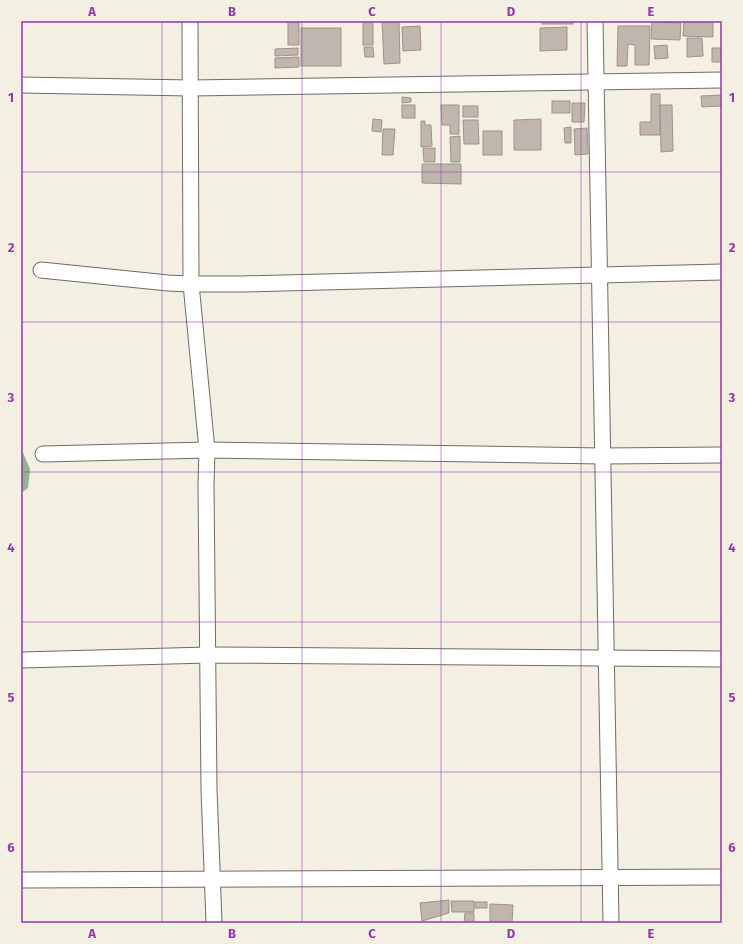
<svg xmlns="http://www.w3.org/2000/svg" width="743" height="944" font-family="'Fira Sans',sans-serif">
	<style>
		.water { fill: #8eb88c }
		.building { fill: #c0b6ad; stroke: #9d938b }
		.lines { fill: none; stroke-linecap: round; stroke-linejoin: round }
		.minor-casing { stroke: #706c62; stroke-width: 17 }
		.minor { stroke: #fff; stroke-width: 15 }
		.grid { fill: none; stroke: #8f3aa8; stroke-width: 1; stroke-opacity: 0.55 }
		.neatline { fill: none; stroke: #8f3aa8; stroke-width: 1.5 }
		.grid-label { font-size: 13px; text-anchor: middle; font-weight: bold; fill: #8f3aa8 }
	</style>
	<rect width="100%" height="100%" fill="#f4efe3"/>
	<polygon class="water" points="21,448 30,469 28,488 21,493"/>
	<g class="building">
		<rect x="288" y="21" width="11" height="24"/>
		<rect x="363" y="21" width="10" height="24"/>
		<polygon points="382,21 399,21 400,63 384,64"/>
		<rect x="542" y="21" width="31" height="3"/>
		<polygon points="684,21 713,21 713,37 683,36"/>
		<polygon points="652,22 681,23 680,40 651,39"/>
		<polygon points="420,26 421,50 403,51 402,27"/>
		<polygon points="618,26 650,26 649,65 635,65 635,45 628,44 627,66 617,66"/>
		<polygon points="567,27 567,50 540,51 540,28"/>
		<rect x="301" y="28" width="40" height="38"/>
		<polygon points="687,38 702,38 703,56 687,57"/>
		<polygon points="667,45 668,58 655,59 654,46"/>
		<polygon points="364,47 373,47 374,57 365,57"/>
		<polygon points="298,48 298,55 275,56 275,49"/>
		<rect x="712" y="48" width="10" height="14"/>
		<polygon points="299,57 299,67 275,68 275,58"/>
		<polygon points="651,94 660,94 660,135 640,135 640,122 651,122"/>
		<polygon points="722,95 722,106 702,107 701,96"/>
		<polygon points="402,97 411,98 411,102 402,103"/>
		<rect x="552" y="101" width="18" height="12"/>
		<polygon points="572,103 585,103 584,122 572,122"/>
		<rect x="402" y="105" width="13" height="13"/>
		<polygon points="441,105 459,105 459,134 450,134 450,125 442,125"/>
		<polygon points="660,105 672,105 673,151 661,152"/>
		<rect x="463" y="106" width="15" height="11"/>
		<polygon points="373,119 382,120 381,132 372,131"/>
		<polygon points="541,119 541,150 514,150 514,120"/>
		<polygon points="463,120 478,120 479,144 464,144"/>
		<polygon points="421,121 425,121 425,125 431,125 432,146 421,147"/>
		<polygon points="571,127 571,143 565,143 564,128"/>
		<polygon points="587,128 588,154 575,155 574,129"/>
		<polygon points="383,129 395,129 393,155 382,155"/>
		<rect x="483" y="131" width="19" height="24"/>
		<polygon points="460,136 460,162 451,162 450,137"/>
		<polygon points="423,148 435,148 435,162 424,162"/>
		<polygon points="422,164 461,164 461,184 422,183"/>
		<polygon points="449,900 449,913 422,921 420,903"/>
		<polygon points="451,901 474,901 474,912 452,912"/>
		<rect x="475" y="902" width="12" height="6"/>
		<polygon points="490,904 513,905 512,923 490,923"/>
		<polygon points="465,913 474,913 474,923 464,923"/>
	</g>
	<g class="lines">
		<g class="minor-casing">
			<g id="minor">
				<polyline points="190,21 191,284 207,450 206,485 209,789 214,923"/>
				<polyline points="595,21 611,923"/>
				<polyline points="21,85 191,88 722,80"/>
				<polyline points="41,270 168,283 191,284 241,284 722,272"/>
				<polyline points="43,454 207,450 603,456 722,455"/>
				<polyline points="21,660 208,655 722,659"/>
				<polyline points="21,880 722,877"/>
			</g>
		</g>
		<use href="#minor" class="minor"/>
	</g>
	<path class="grid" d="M162 21V923M302 21V923M441 21V923M581 21V923M21 172H722M21 322H722M21 472H722M21 622H722M21 772H722"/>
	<rect width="743" height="944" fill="none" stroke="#f4efe3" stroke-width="44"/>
	<rect x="22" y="22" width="699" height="900" class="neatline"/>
	<g class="grid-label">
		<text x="92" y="16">A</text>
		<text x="232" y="16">B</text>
		<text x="372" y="16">C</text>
		<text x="511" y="16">D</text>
		<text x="651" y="16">E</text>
		<text x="11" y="102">1</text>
		<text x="732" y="102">1</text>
		<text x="11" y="252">2</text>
		<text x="732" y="252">2</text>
		<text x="11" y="402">3</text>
		<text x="732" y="402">3</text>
		<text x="11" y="552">4</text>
		<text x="732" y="552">4</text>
		<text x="11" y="702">5</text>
		<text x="732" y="702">5</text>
		<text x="11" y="852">6</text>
		<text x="732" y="852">6</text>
		<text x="92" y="938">A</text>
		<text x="232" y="938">B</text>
		<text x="372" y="938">C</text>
		<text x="511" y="938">D</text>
		<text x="651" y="938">E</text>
	</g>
</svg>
